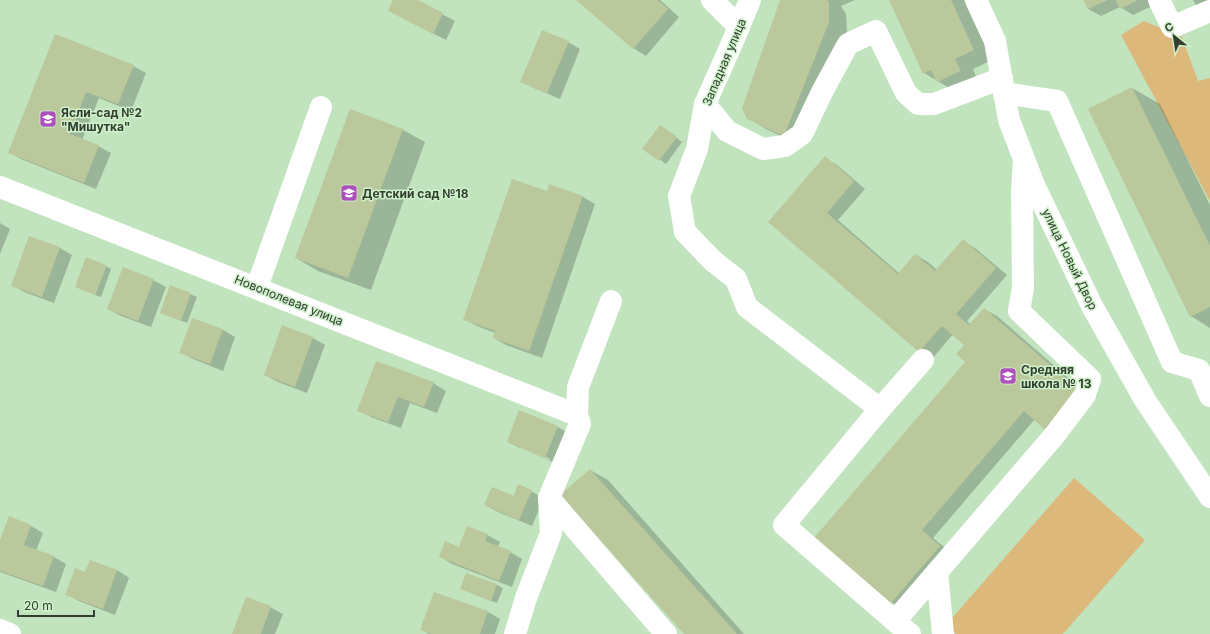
<svg xmlns="http://www.w3.org/2000/svg" width="1210" height="634" font-family="Inter,sans-serif">
	<style>
		.green { fill: #dcb97a }
		.shadow { fill: #0003 }
		.building { fill: #bbc89c }
		.lines { fill: none; stroke-linecap: round; stroke-linejoin: round }
		.minor { stroke: #fff; stroke-width: 22 }
		.labels { text-anchor: middle; dominant-baseline: central; stroke-width: 3; stroke-linejoin: round; paint-order: stroke }
		.street-label { font-size: 12px; fill: #323f30; stroke: #cef0ca }
		.poi-label { font-size: 12px; font-weight: bold; fill: #323f30; stroke: #cef0ca; text-anchor: start }
	</style>
	<rect width="100%" height="100%" fill="#c1e3bd"/>
	<g class="green">
		<polygon points="1144,21 1182,37 1198,81 1210,78 1210,201 1121,35"/>
		<polygon points="1074,478 1145,540 1063,634 956,634 946,625"/>
	</g>
	<g class="shadow">
		<polygon points="394,0 415,0 455,21 446,40 401,17"/>
		<polygon points="577,0 660,0 679,17 646,56 633,48"/>
		<polygon points="781,0 855,0 841,6 846,14 847,33 802,146 766,129 748,118"/>
		<polygon points="890,0 964,0 992,60 973,69 978,82 956,92 924,73"/>
		<polygon points="1084,0 1154,0 1156,4 1133,15 1120,7 1101,16 1088,9"/>
		<polygon points="1193,0 1210,0 1210,13 1196,5"/>
		<polygon points="55,35 133,66 146,73 131,111 99,98 82,140 98,146 111,153 96,189 21,159 9,152"/>
		<polygon points="568,42 580,49 560,99 534,88 521,81"/>
		<polygon points="1132,88 1160,104 1210,205 1210,328 1191,316"/>
		<polygon points="350,110 403,130 425,142 371,290 318,271 296,258"/>
		<polygon points="666,130 682,142 666,164 644,148"/>
		<polygon points="825,158 837,165 865,189 838,220 900,274 916,255 928,262 937,270 963,241 975,248 1007,275 967,321 971,325 984,309 997,316 1090,397 1057,435 1045,428 1035,419 933,538 952,553 903,609 891,602 967,362 966,345 953,334 932,359 769,222"/>
		<polygon points="550,185 583,197 595,204 542,358 506,345 494,338 495,333 477,326 464,319 548,192"/>
		<polygon points="0,223 10,229 0,254"/>
		<polygon points="30,237 60,248 72,255 54,303 24,292 12,285"/>
		<polygon points="106,266 111,269 101,297 95,295"/>
		<polygon points="153,280 166,287 151,327 121,316 108,309"/>
		<polygon points="171,286 197,297 187,323 161,312"/>
		<polygon points="193,319 223,330 235,337 223,371 193,359 180,352"/>
		<polygon points="283,327 313,338 325,345 307,393 278,382 265,375"/>
		<polygon points="433,383 446,391 437,413 410,403 401,428 371,417 358,410"/>
		<polygon points="520,412 558,427 570,434 558,464 520,448 550,461 550,459 520,446 520,448 508,442"/>
		<polygon points="590,470 608,480 744,634 685,634"/>
		<polygon points="519,485 544,498 532,526 498,512 485,505 514,497"/>
		<polygon points="31,526 43,533 36,551 54,557 66,564 56,592 0,572 0,543"/>
		<polygon points="468,527 487,535 500,542 498,547 510,552 522,559 512,587 452,564 440,556 459,548"/>
		<polygon points="91,561 117,570 129,578 115,615 79,601 66,594 86,574"/>
		<polygon points="466,574 497,585 503,588 497,603 461,589"/>
		<polygon points="270,607 283,614 275,634 233,634"/>
		<polygon points="488,612 500,619 495,634 429,634 421,629"/>
	</g>
	<g class="building">
		<polygon points="393,0 418,0 443,13 433,34 388,11"/>
		<polygon points="576,0 657,0 668,9 633,49"/>
		<polygon points="780,0 827,0 829,2 829,22 784,136 747,119 742,108"/>
		<polygon points="889,0 951,0 974,50 955,59 961,71 937,82 931,70 923,74"/>
		<polygon points="1083,0 1108,0 1088,9"/>
		<polygon points="1116,0 1138,0 1120,9"/>
		<polygon points="542,30 569,41 547,93 520,82"/>
		<polygon points="55,34 134,65 118,104 86,92 70,134 99,145 84,183 8,153"/>
		<polygon points="1132,87 1210,246 1210,307 1190,317 1088,109"/>
		<polygon points="350,109 403,129 348,278 295,258"/>
		<polygon points="660,125 677,137 659,161 642,149"/>
		<polygon points="825,156 854,181 827,213 898,274 915,254 935,271 963,239 996,268 956,314 969,325 984,308 1078,389 1044,429 1024,411 922,530 940,546 891,603 814,538 965,362 956,354 964,345 942,326 919,352 768,222"/>
		<polygon points="512,179 547,191 549,184 583,196 529,351 493,338 495,331 463,320"/>
		<polygon points="29,236 60,247 42,297 11,286"/>
		<polygon points="86,257 106,265 95,295 75,287"/>
		<polygon points="123,267 154,279 138,321 107,309"/>
		<polygon points="170,285 191,293 181,321 160,313"/>
		<polygon points="192,318 223,329 210,364 179,353"/>
		<polygon points="282,325 313,337 295,387 264,375"/>
		<polygon points="376,361 434,382 424,407 398,397 388,422 357,411"/>
		<polygon points="519,410 558,426 545,458 507,442"/>
		<polygon points="590,469 737,634 684,634 560,495"/>
		<polygon points="518,484 532,490 519,520 484,505 492,487 514,496"/>
		<polygon points="9,516 31,525 24,545 54,556 43,586 0,571 0,540"/>
		<polygon points="467,526 488,534 485,541 511,551 499,581 439,557 445,541 459,547"/>
		<polygon points="90,560 117,570 103,609 65,595 75,568 85,572"/>
		<polygon points="466,573 497,584 491,601 460,589"/>
		<polygon points="434,592 488,611 480,634 432,634 420,630"/>
		<polygon points="246,597 271,606 261,634 232,634"/>
	</g>
	<g class="lines">
		<g class="minor">
			<polyline points="712,0 739,27"/>
			<polyline points="750,0 733,41 705,104 697,149 679,196 685,232 713,261 736,279 747,307 880,409"/>
			<polyline points="976,0 995,41 1009,120 1034,185 1092,306 1145,400 1210,497"/>
			<polyline points="1159,0 1172,27 1210,11"/>
			<polyline points="1004,93 1057,101 1172,362 1199,370 1210,396"/>
			<polyline points="705,104 727,131 763,149 785,146 802,134 822,92 848,44 876,31 906,93 918,104 934,104 1002,78"/>
			<polyline points="0,187 577,415"/>
			<polyline points="257,287 321,107"/>
			<polyline points="549,498 666,634"/>
			<polyline points="937,572 943,634"/>
			<polyline points="895,621 1053,437 1085,395 1090,379 1019,311 1023,288 1022,191 1024,159"/>
			<polyline points="0,630 10,634"/>
			<polyline points="515,634 526,598 551,533 549,498 580,424 577,415 578,387 611,301"/>
			<polyline points="910,634 784,525 880,409 923,360"/>
		</g>
	</g>
	<defs>
		<g id="school-square" transform="scale(0.9)"><rect x="-9" y="-9" width="18" height="18" rx="4" fill="#ac50bb" stroke="#cef0ca"/><path d="M0-5L7-2L0 1L-7-2ZM-4 1L0 2.5L4 1V4Q0 6-4 4Z" fill="#fff"/></g>
	</defs>
	<g fill-rule="evenodd">
		<use href="#school-square" x="48" y="119"/>
		<use href="#school-square" x="349" y="193"/>
		<use href="#school-square" x="1008" y="376"/>
	</g>
	<g class="labels">
		<g class="street-label">
			<text transform="translate(724 62) rotate(-67)">Западная улица</text>
			<text transform="translate(1070 259) rotate(64)">улица Новый Двор</text>
			<text transform="translate(289 300) rotate(22)">Новополевая улица</text>
		</g>
		<g class="poi-label">
			<text x="61" y="112">Ясли-сад №2<tspan x="61" dy="14">"Мишутка"</tspan></text>
			<text x="362" y="193">Детский сад №18</text>
			<text x="1021" y="369">Средняя<tspan x="1021" dy="14">школа № 13</tspan></text>
		</g>
	</g>
	<g transform="translate(1174 36) rotate(330)" stroke="#cef0ca" stroke-width="3" paint-order="stroke">
	<path d="M0-3L7 15L0 10L-7 15Z" fill="#323f30"/>
	<text y="-6" font-size="11" font-weight="bold" text-anchor="middle" fill="#323f30">С</text>
	</g>
	<path d="M18 610v6h76v-6" fill="none" stroke="#323f30" stroke-width="2"/>
	<text x="24" y="610" font-size="12" fill="#323f30" stroke="#cef0ca" stroke-width="3" paint-order="stroke">20 m</text>
</svg>
